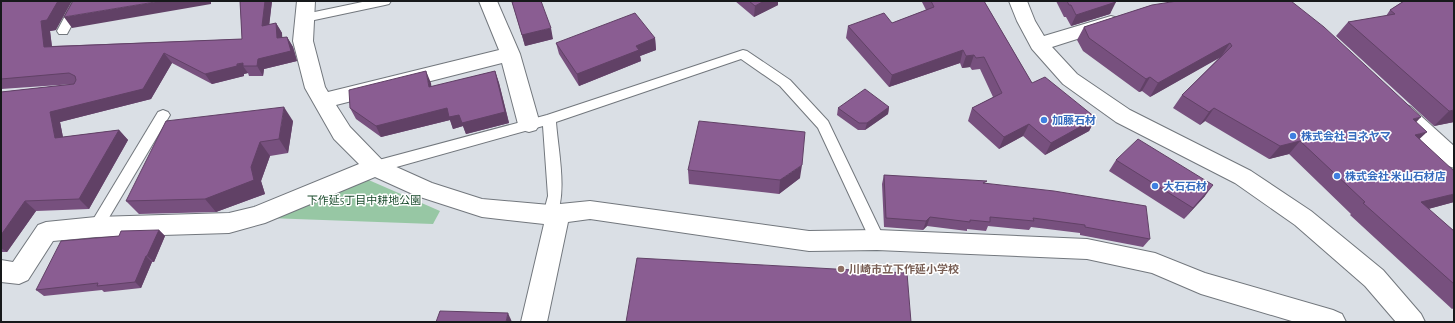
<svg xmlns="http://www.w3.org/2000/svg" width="1455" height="323" font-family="'Alegreya Sans','Noto Sans JP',sans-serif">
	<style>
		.green { fill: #97c7a4 }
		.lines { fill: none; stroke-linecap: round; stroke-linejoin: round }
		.service-casing { stroke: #72777d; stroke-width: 2 }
		.minor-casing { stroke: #72777d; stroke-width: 2 }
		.service { fill: #fff; fill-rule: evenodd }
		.minor { fill: #fff; fill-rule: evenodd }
		.wall { fill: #77507e }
		.shaded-wall { fill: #614166 }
		.building { fill: #8a5d92; stroke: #614166 }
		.shop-dot { fill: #3f7fe0; stroke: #fff; stroke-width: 1.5 }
		.education-dot { fill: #8d6e63; stroke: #fff; stroke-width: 1.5 }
		.labels { text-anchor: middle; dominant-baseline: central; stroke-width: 3; stroke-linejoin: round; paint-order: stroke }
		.shop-label { font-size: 11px; font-weight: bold; fill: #366cbe; stroke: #fff; text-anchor: start }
		.park-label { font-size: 11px; fill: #1a4b2c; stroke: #fff }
		.education-label { font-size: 11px; font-weight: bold; fill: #785e54; stroke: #fff; text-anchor: start }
	</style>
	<rect width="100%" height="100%" fill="#dadfe5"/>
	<polygon class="green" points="364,178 440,211 433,224 268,218"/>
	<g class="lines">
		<g class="service-casing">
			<g id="service">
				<polygon points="73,1 85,1 67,34 59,34 57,31"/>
				<polygon points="367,1 391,1 389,4 385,5 305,22 301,21 299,18 301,15 305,14"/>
				<path d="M743 50 747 51 790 80 828 121 885 240 882 244 877 246 872 244 818 128 780 86 741 59 556 122C558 150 568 194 555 219L550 221 545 219 543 215 548 196 543 126 375 173 370 171 368 167 370 163 375 161 547 115Z"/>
				<polygon points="163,110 168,112 170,115 101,231 96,233 91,231 89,227 91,223 158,112"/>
			</g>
		</g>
		<g class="minor-casing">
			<g id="minor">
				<polygon points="297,1 315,1 313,41 325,87 328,92 499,50 479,1 497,1 520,54 540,124 536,130 529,132 522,130 518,124 502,63 336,105 350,127 383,161 432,183 482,199 550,205 590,201 809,231 877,230 1087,239 1155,253 1205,273 1333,310 1342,314 1346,322 1295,322 1201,294 1152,273 1087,259 877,250 809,251 590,219 568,222 547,322 521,322 544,224 482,217 417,196 375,177 265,223 229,233 96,237 53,241 28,280 19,284 1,282 1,260 13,262 38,225 46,222 96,217 229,213 254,207 359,164 334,139 305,88 293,41"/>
				<polygon points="1009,1 1027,1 1035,21 1044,36 1111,16 1118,18 1120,22 1118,26 1052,47 1077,74 1130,110 1251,171 1311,211 1383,270 1421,314 1425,322 1396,322 1365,286 1295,225 1235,183 1116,122 1063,84 1032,49 1017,21"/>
				<polygon points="1404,104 1411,107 1454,146 1454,168 1446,165 1397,117 1394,112 1397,107"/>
			</g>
		</g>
		<use href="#service" class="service"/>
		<use href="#minor" class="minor"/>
	</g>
	<g class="wall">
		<polygon points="1,1 56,30 50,31 52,46 242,39 240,1 272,1 269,25 276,23 282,33 282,38 287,37 293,47 297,61 264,69 263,76 249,76 248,73 244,74 244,76 212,84 172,63 151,99 60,122 63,137 119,130 128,140 89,209 36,211 7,252 1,252 1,92 74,84 1,89"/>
		<polygon points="735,1 778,1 778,5 754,17"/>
		<polygon points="922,1 984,1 1032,83 1096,118 1089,131 1045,155 1023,136 999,149 968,121 972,108 993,97 980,69 972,70 970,67 962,68 960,63 889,87 846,38 848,26 892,23 926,10 922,2"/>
		<polygon points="1056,1 1115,1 1110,14 1071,26 1066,17 1064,17"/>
		<polygon points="1404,1 1454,122 1434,126 1336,36 1348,22 1386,16 1390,10"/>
		<polygon points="512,2 553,39 525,46"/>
		<polygon points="1152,5 1416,122 1420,139 1454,202 1428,209 1454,231 1454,308 1452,309 1350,215 1351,214 1289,154 1269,159 1205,121 1200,125 1173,108 1182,95 1220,57 1150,97 1142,91 1139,92 1083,51 1077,40 1084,27"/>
		<polygon points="655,38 656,50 640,56 641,61 579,86 559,54 556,43"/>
		<polygon points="495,71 499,83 509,123 466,134 463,126 453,129 450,120 381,137 356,119 350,108 431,83 431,87"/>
		<polygon points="889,107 888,114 865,130 858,130 837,115 838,108"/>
		<polygon points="293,121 288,153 270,156 261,181 265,194 216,212 139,214 126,201"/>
		<polygon points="1116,160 1205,196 1184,219 1109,171"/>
		<polygon points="688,170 800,178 779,194 689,184"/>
		<polygon points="884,175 986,183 1150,239 1143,247 1080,235 1080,233 1031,227 1029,230 988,226 986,231 967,229 967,231 927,226 923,230 884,227 882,184"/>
		<polygon points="159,230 165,236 154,262 152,262 141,288 104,292 102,290 44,296 36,290 119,236"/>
	</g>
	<g class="shaded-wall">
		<polygon points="58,1 72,1 56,30 50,31 53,57 44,47 41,21"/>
		<polygon points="161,1 211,1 211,4 72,28 64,17"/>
		<polygon points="265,1 272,1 268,36 262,26"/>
		<polygon points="764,1 778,1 778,5 754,17 755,6"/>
		<polygon points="1116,2 1110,14 1071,26 1076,15"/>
		<polygon points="276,23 282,33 283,48 277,38"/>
		<polygon points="551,28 553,39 525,46 522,35"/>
		<polygon points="287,37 293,47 297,61 264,69 263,76 257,66 258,59"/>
		<polygon points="655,38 656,50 640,56 641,61 579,86 577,74 636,46"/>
		<polygon points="1230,43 1221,57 1150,97 1158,83"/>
		<polygon points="963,50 960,63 889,87 892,75"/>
		<polygon points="164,53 172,63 151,99 60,122 65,148 55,138 50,112"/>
		<polygon points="974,55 970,67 962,68 966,56"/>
		<polygon points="243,63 243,66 248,73 244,74 244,76 212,84 205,74"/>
		<polygon points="426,71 431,83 433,99 429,87"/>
		<polygon points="495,71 499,83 509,123 466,134 463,126 453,129 450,120 381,137 376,126 447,108 459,115"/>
		<polygon points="1150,77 1142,91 1139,92 1146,79"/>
		<polygon points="284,107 293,121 288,153 279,139"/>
		<polygon points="889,107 888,114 865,130 867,123"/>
		<polygon points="1214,108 1205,121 1200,125 1209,112"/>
		<polygon points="1454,110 1454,122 1434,126 1449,111"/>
		<polygon points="1421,117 1408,131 1413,119"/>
		<polygon points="1096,118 1089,131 1045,155 1051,143"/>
		<polygon points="1029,124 1023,136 999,149 1004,137"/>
		<polygon points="119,130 128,140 89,209 79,199"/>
		<polygon points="1427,132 1413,145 1415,135"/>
		<polygon points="1300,141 1289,154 1269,159 1280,146"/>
		<polygon points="260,142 270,156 261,181 265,194 216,212 205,199 251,167"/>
		<polygon points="802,165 800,178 779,194 780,180"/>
		<polygon points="1213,185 1205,196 1184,219 1193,208"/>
		<polygon points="1454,194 1454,202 1406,215 1421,202"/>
		<polygon points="25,201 36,211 7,252 1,248 1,235"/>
		<polygon points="930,217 927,226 923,230 926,221"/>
		<polygon points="159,230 165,236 154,262 147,256"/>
		<polygon points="146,256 152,262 141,288 135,282"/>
		<polygon points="508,313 512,322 506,322"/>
	</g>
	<g class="building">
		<polygon points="1,1 58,1 47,20 41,21 44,47 242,39 240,1 265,1 262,26 276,23 277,38 287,37 291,51 258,59 257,66 243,66 243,63 237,64 237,66 205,74 164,53 143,89 50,112 55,138 119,130 79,199 25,201 1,235 1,92 74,84 76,80 75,76 69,73 1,79"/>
		<polygon points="73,1 161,1 64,17"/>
		<polygon points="517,1 541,1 551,28 522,35 512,2"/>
		<polygon points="749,1 764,1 755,6"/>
		<polygon points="931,1 984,1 1032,83 1045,77 1096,118 1051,143 1029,124 1004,137 972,108 1002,93 984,57 976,58 974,55 966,56 963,50 892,75 848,26 884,13 892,23 934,7"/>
		<polygon points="1067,1 1115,1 1116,2 1076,15 1071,5 1069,5"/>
		<polygon points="1177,1 1291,1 1324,27 1421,117 1413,119 1427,132 1415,135 1454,171 1454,194 1421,202 1454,231 1454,284 1363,203 1365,202 1300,141 1280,146 1214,108 1209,112 1182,95 1232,46 1230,43 1158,83 1150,77 1146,79 1089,38 1084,27 1152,5"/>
		<polygon points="1404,1 1454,1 1454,110 1449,111 1348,22 1395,14 1390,10"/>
		<polygon points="635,13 655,38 636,46 639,50 577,74 556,43"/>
		<polygon points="426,71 429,87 495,71 505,112 462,123 459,115 449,117 447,108 376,126 350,108 349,90"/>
		<polygon points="865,89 889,107 867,123 859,123 838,108"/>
		<polygon points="284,107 279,139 260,142 251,167 254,180 205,199 126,201 166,121"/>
		<polygon points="699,121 805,132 802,165 780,180 688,170"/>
		<polygon points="1138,139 1213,185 1193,208 1116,160"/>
		<polygon points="884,175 987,181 983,183 1054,191 1146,206 1150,239 1085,227 1085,225 1033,218 1034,221 990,217 990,222 970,220 970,222 930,217 926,221 886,218"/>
		<polygon points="159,230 147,256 146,256 135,282 97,286 98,283 36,290 61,241 119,236 121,231"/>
		<polygon points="637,258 907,273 911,322 626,322"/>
		<polygon points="440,311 508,313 506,322 436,322"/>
	</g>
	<g class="shop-dot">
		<circle cx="1044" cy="120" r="4"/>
		<circle cx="1293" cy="136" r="4"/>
		<circle cx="1337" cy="176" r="4"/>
		<circle cx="1155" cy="186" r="4"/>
	</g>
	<circle class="education-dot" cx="841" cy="269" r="4"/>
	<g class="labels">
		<g class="shop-label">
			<text x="1052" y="120">加藤石材</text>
			<text x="1301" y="136">株式会社 ヨネヤマ</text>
			<text x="1345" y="176">株式会社 米山石材店</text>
			<text x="1163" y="186">大石石材</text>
		</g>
		<g class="park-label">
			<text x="364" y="200">下作延5丁目中耕地公園</text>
		</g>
		<g class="education-label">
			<text x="849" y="269">川崎市立下作延小学校</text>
		</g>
	</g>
	<rect width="1455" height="323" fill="none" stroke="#17191b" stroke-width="4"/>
</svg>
